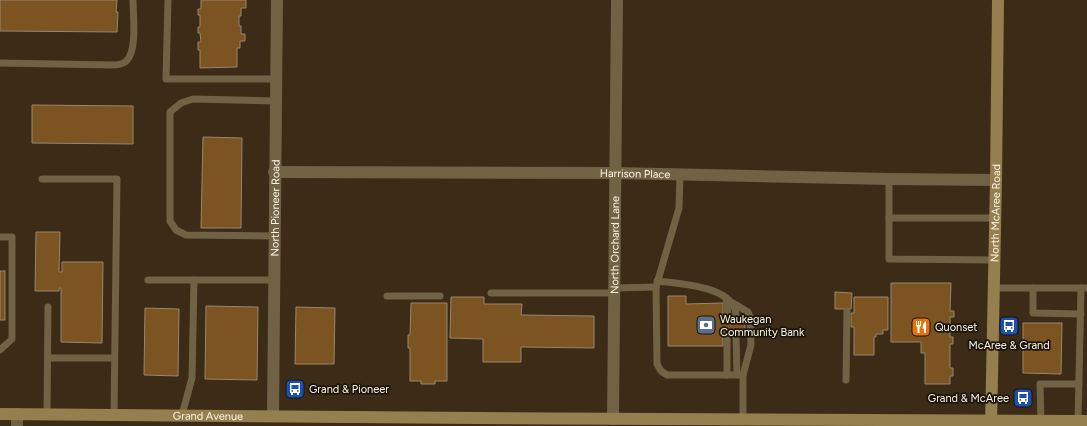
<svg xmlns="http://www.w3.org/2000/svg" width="1087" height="426" font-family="Figtree,sans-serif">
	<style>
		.building { fill: #7b5421; stroke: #998670 }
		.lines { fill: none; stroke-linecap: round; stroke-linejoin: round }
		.lane { stroke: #706244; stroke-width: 7 }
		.street { stroke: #706244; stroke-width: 12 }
		.secondary { stroke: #957f4e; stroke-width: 12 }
		.labels { text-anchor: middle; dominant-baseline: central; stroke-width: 3.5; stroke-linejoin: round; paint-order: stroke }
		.street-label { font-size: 11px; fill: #fef3e7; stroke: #1c150c }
		.poi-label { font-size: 11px; fill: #fef3e7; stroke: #1c150c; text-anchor: start }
	</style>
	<rect width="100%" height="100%" fill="#3b2b17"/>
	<g class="building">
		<polygon points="0,0 117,0 116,12 118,12 117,32 0,31"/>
		<polygon points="201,0 246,0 246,8 241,8 241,16 239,16 239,26 241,26 241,34 245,34 245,41 240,41 240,48 237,48 237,67 200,68 200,50 198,50 198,42 201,42 200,33 198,33 198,27 200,27 200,15 198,15 198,9 201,9"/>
		<polygon points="32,105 133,106 133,144 32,143"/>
		<polygon points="203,137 242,138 241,228 201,228"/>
		<polygon points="36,232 60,232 59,272 62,272 62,262 103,262 102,343 61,342 61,288 59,288 59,291 35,291"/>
		<rect x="0" y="271" width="5" height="49"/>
		<polygon points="891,283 951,283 950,311 954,311 954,317 950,317 950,337 953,337 953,344 950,344 950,368 953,368 953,376 950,376 950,384 925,384 925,353 921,353 921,342 891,342"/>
		<polygon points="835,292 852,293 851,309 835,309"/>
		<polygon points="668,296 686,296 686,304 723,303 723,316 745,316 745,335 723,335 723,346 668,346"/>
		<polygon points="451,297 484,297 484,304 522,304 521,315 594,316 594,348 521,347 521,362 483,362 483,339 450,338"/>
		<polygon points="854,297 888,297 888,330 883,330 883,334 876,334 876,337 874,337 874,355 854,355 854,327 851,327 851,313 854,313"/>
		<polygon points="411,303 447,303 447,381 435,381 435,384 421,384 421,381 410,381 410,348 408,348 408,335 410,335"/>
		<polygon points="206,306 258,307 257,380 205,379"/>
		<polygon points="296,307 335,308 334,364 295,364"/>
		<polygon points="145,308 179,309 178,376 144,375"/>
		<polygon points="1023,323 1062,323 1061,374 1023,373"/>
	</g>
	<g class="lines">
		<g class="lane">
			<polyline points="168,0 166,79 276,79"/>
			<path d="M0 63 112 65C117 65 121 65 125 62 138 53 133 15 133 0"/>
			<polyline points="680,175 679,208 656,287 657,364 661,371 667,375 743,375"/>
			<polyline points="42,179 117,179 114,415"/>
			<polyline points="889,179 889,259 995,260"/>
			<polyline points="889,218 995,218"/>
			<polyline points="274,236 186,235 176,230 170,221 170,112 181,103 193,99 276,101"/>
			<polyline points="0,237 12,237 12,339 0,350"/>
			<polyline points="148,280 274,280"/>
			<path d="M657 281C680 284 736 286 736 316"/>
			<polyline points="614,288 656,287"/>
			<polyline points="994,288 1087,288"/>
			<polyline points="1033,288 1033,313 1081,314"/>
			<polyline points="491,293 614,293"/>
			<polyline points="387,296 440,296"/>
			<polyline points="726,298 728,316"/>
			<polyline points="733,303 748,312 750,317 751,345 743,375 743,419"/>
			<polyline points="736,335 737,375"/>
			<polyline points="48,358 114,358"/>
			<polyline points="727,375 727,335"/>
			<polyline points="846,380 847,311"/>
			<polyline points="47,414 48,307"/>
			<polyline points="182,415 192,378 194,280"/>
			<polyline points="1041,421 1040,384 1079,384"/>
			<polyline points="1078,421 1081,288"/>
		</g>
		<g class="street">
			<path id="s1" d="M274 172 615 173 889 179 996 180"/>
			<polyline points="17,414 17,426"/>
			<path id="s2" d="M273 416 277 0"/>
			<path id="s3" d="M613 419 617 0"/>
		</g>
		<g class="secondary">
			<path id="s4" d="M0 414 478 418 1087 421"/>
			<path id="s5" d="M991 426 996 180 998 0"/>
		</g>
	</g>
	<defs>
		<g id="bank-square" transform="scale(1)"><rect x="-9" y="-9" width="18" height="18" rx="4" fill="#5c6f8a" stroke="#1c150c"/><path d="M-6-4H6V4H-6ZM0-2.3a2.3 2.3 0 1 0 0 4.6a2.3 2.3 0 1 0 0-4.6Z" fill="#fff"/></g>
		<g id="bus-square" transform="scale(1)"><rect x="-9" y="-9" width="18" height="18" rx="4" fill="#1a4fb4" stroke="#1c150c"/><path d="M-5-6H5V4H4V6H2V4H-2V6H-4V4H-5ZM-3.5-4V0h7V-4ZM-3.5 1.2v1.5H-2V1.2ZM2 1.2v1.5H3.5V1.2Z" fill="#fff"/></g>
		<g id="restaurant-square" transform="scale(1)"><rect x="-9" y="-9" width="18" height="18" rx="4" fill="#e8710a" stroke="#1c150c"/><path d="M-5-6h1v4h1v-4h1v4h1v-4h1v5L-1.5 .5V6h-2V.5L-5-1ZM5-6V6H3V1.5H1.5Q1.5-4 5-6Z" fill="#fff"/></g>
	</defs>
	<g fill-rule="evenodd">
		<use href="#bank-square" x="706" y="325"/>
		<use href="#bus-square" x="1009" y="326"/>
		<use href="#restaurant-square" x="921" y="327"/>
		<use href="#bus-square" x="295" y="389"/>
		<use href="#bus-square" x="1023" y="398"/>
	</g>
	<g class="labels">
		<g class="street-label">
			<text stroke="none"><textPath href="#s1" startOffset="361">Harrison Place</textPath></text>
			<text stroke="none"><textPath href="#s2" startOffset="208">North Pioneer Road</textPath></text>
			<text stroke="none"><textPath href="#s5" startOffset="213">North McAree Road</textPath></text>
			<text stroke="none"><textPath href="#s3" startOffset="174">North Orchard Lane</textPath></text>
			<text stroke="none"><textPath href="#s4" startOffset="208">Grand Avenue</textPath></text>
		</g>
		<g class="poi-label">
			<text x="720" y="319">Waukegan<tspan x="720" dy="13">Community Bank</tspan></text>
			<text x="935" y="327">Quonset</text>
			<text x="1009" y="345" text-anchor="middle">McAree &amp; Grand</text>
			<text x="309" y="389">Grand &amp; Pioneer</text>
			<text x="1009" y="398" text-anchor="end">Grand &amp; McAree</text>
		</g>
	</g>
</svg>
